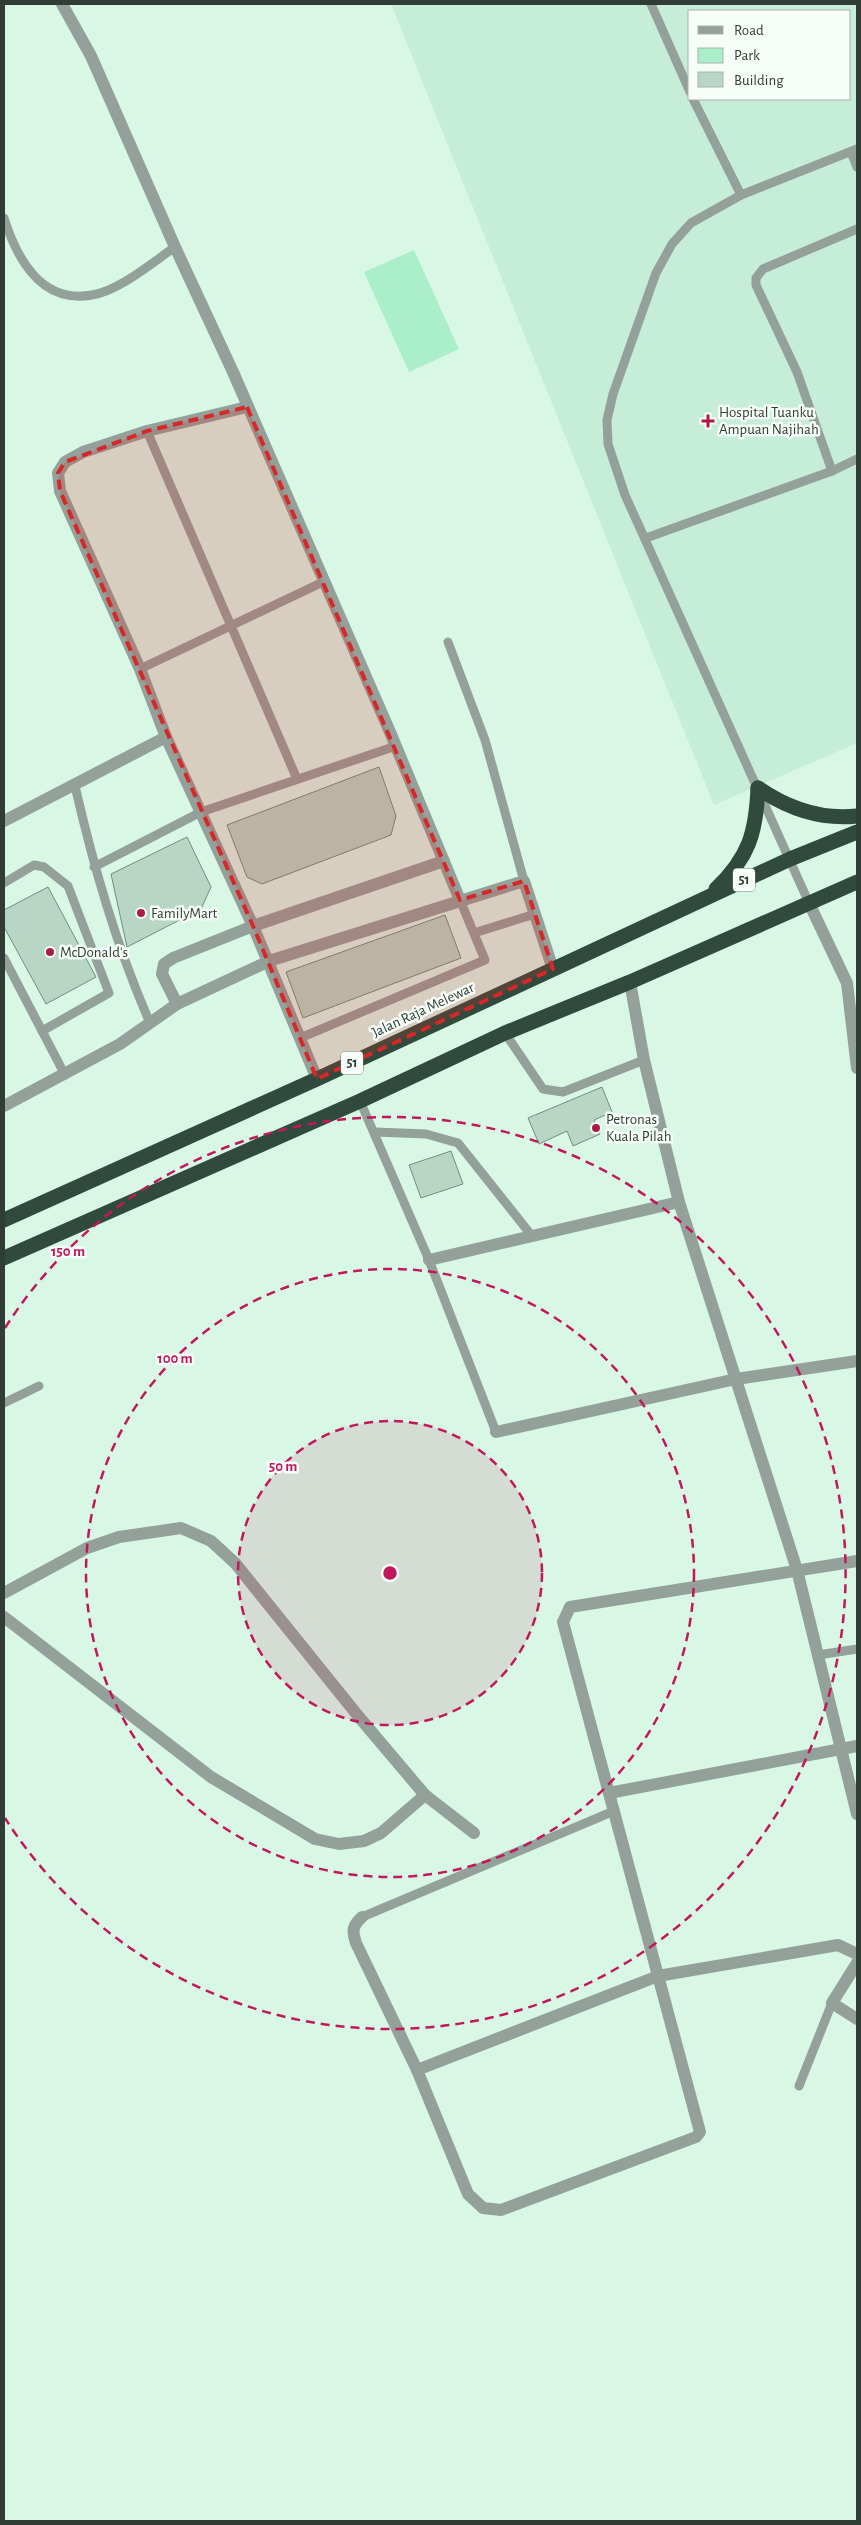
<svg xmlns="http://www.w3.org/2000/svg" width="861" height="2525" font-family="'Alegreya Sans',sans-serif">
	<style>
		.built { fill: #c6edd7; fill-rule: evenodd }
		.green { fill: #abefca }
		.building { fill: #b7d6c5; stroke: #708e7d }
		.lines { fill: none; stroke-linecap: round; stroke-linejoin: round }
		.lane { stroke: #94a19a; stroke-width: 9 }
		.street { stroke: #94a19a; stroke-width: 12 }
		.highway { stroke: #304b3d; stroke-width: 15 }
		.marked { fill: #d62828; fill-opacity: 0.2; stroke: #d62828; stroke-width: 4; stroke-dasharray: 10 6; stroke-linejoin: round }
		.ring { fill: none; stroke: #c2185b; stroke-width: 2.5; stroke-dasharray: 9 6 }
		.poi-dot { fill: #ad1a47; stroke: #f7fefa; stroke-width: 2 }
		.labels { text-anchor: middle; dominant-baseline: central; stroke-width: 5; stroke-linejoin: round; paint-order: stroke }
		.shield { fill: #f7fefa; stroke: #6c7771; stroke-width: 1 }
		.shield-label { font-size: 14px; font-weight: bold; fill: #303d36 }
		.poi-label { font-size: 15px; fill: #303d36; stroke: #f7fefa; text-anchor: start }
		.street-label { font-size: 15px; fill: #303d36; stroke: #f7fefa }
		.centre { fill: #c2185b; stroke: #f7fefa; stroke-width: 2.5 }
		.ring-label { font-size: 15px; text-anchor: middle; font-weight: bold; fill: #c2185b; stroke: #f7fefa; stroke-width: 5; stroke-linejoin: round; paint-order: stroke }
	</style>
	<rect width="100%" height="100%" fill="#d8f8e5"/>
	<path class="built" d="M391 4H857V743L714 805ZM690 11H850V99H690Z"/>
	<polygon class="green" points="414,250 459,349 409,372 364,272"/>
	<g class="building">
		<polygon points="379,767 396,816 391,835 262,884 247,877 227,825"/>
		<polygon points="187,837 211,887 201,909 127,947 111,874"/>
		<polygon points="48,887 96,977 46,1004 4,927 4,910"/>
		<polygon points="445,915 461,958 303,1018 286,972"/>
		<polygon points="602,1087 612,1112 594,1120 600,1134 573,1146 567,1131 539,1144 528,1118"/>
		<polygon points="451,1151 463,1184 421,1198 409,1165"/>
	</g>
	<g class="lines">
		<g class="lane">
			<polyline points="651,4 690,92"/>
			<polyline points="693,99 741,195"/>
			<polyline points="851,152 857,167"/>
			<path d="M4 218C17 259 41 304 92 295 119 291 153 262 175 247"/>
			<polyline points="147,431 297,779"/>
			<polyline points="832,471 797,372 756,285 756,278 763,269 857,229"/>
			<polyline points="646,538 832,471 857,459"/>
			<polyline points="448,642 485,740 524,881"/>
			<polyline points="140,669 323,582"/>
			<path d="M75 786C94 868 116 945 150 1023"/>
			<polyline points="94,867 201,812 396,746"/>
			<polyline points="4,883 34,865 44,867 68,886 109,993 42,1031"/>
			<polyline points="809,903 625,495 608,444 607,420 613,394 656,273 672,244 691,223 741,195 857,149"/>
			<polyline points="474,933 535,914"/>
			<polyline points="4,958 65,1075"/>
			<polyline points="505,1033 543,1089 563,1092 644,1060"/>
			<polyline points="300,1038 485,960 460,900"/>
			<polyline points="360,1101 429,1260 496,1432"/>
			<polyline points="375,1132 426,1134 458,1143 532,1236"/>
			<polyline points="4,1403 39,1386"/>
			<polyline points="818,1655 857,1649"/>
			<polyline points="362,1917 614,1811"/>
			<polyline points="799,2086 832,2003"/>
		</g>
		<g class="street">
			<polyline points="62,4 91,56 175,247 233,372 390,732 460,900"/>
			<polyline points="247,407 147,431 83,452 65,462 58,473 60,491 140,669 166,737 253,926 317,1079"/>
			<polyline points="4,821 166,737"/>
			<polyline points="809,903 847,983 857,1068"/>
			<polyline points="630,982 644,1060 679,1202 797,1570 857,1814"/>
			<polyline points="177,1004 162,974 164,964 173,958 253,926 444,861"/>
			<polyline points="4,1106 120,1044 177,1004 269,961 524,881 553,969"/>
			<polyline points="429,1260 679,1202"/>
			<polyline points="496,1432 736,1379 857,1361"/>
			<polyline points="4,1593 87,1548 119,1537 181,1528 211,1541 235,1563 359,1717 425,1795 474,1833"/>
			<polyline points="4,1617 211,1777 315,1839 339,1844 364,1841 381,1833 425,1795"/>
			<polyline points="609,1793 857,1746"/>
			<path d="M362 1917C352 1926 352 1931 356 1943L417 2070 468 2194 483 2208 501 2210 696 2137 700 2132 563 1622 570 1607 857 1561"/>
			<polyline points="857,1963 832,2003 857,2019"/>
			<polyline points="417,2070 658,1976 838,1945 857,1954"/>
		</g>
		<g class="highway">
			<path d="M758 788C787 808 821 820 857 816"/>
			<path d="M716 889C749 857 756 833 758 788"/>
			<polyline points="4,1220 317,1079 790,859 857,832"/>
			<polyline points="4,1258 360,1101 505,1033 630,982 857,882"/>
		</g>
	</g>
	<path class="marked" d="M247 407 460 900 524 881 553 969 317 1079 253 926 60 491 58 473 65 462 147 431Z"/>
	<circle cx="390" cy="1573" r="152" fill="#c2185b" fill-opacity=".12"/>
	<g class="ring">
		<circle cx="390" cy="1573" r="152"/>
		<circle cx="390" cy="1573" r="304"/>
		<path d="M5 1328A456 456 0 1 1 5 1818"/>
	</g>
	<g class="poi-dot">
		<path d="M705.5 413.5h5v5h5v5h-5v5h-5v-5h-5v-5h5z"/>
		<circle cx="141" cy="913" r="5"/>
		<circle cx="50" cy="952" r="5"/>
		<circle cx="596" cy="1128" r="5"/>
	</g>
	<g class="labels">
		<g class="shield">
			<rect x="733" y="868.5" width="22" height="23" rx="4"/>
			<rect x="341" y="1051.5" width="22" height="23" rx="4"/>
		</g>
		<g class="shield-label">
			<text x="744" y="880">51</text>
			<text x="352" y="1063">51</text>
		</g>
		<g class="poi-label">
			<text x="719" y="412">Hospital Tuanku<tspan x="719" dy="17">Ampuan Najihah</tspan></text>
			<text x="151" y="913">FamilyMart</text>
			<text x="60" y="952">McDonald's</text>
			<text x="606" y="1119">Petronas<tspan x="606" dy="17">Kuala Pilah</tspan></text>
		</g>
		<g class="street-label">
			<text transform="translate(423 1010) rotate(-25)">Jalan Raja Melewar</text>
		</g>
	</g>
	<circle cx="390" cy="1573" r="8" class="centre"/>
	<g class="ring-label">
		<text x="68" y="1256">150 m</text>
		<text x="175" y="1363">100 m</text>
		<text x="283" y="1471">50 m</text>
	</g>
	<rect width="861" height="2525" fill="none" stroke="#303d36" stroke-width="10"/>
	<rect x="688" y="10" width="162" height="90" fill="#f7fefa" stroke="#a7b1ac"/>
	<rect x="698" y="26" width="25" height="8" fill="#94a19a" stroke="#a7b1ac"/>
	<text x="734" y="35" font-size="15" fill="#303d36">Road</text>
	<rect x="698" y="48" width="25" height="15" fill="#abefca" stroke="#a7b1ac"/>
	<text x="734" y="60" font-size="15" fill="#303d36">Park</text>
	<rect x="698" y="72" width="25" height="15" fill="#b7d6c5" stroke="#a7b1ac"/>
	<text x="734" y="85" font-size="15" fill="#303d36">Building</text>
</svg>
